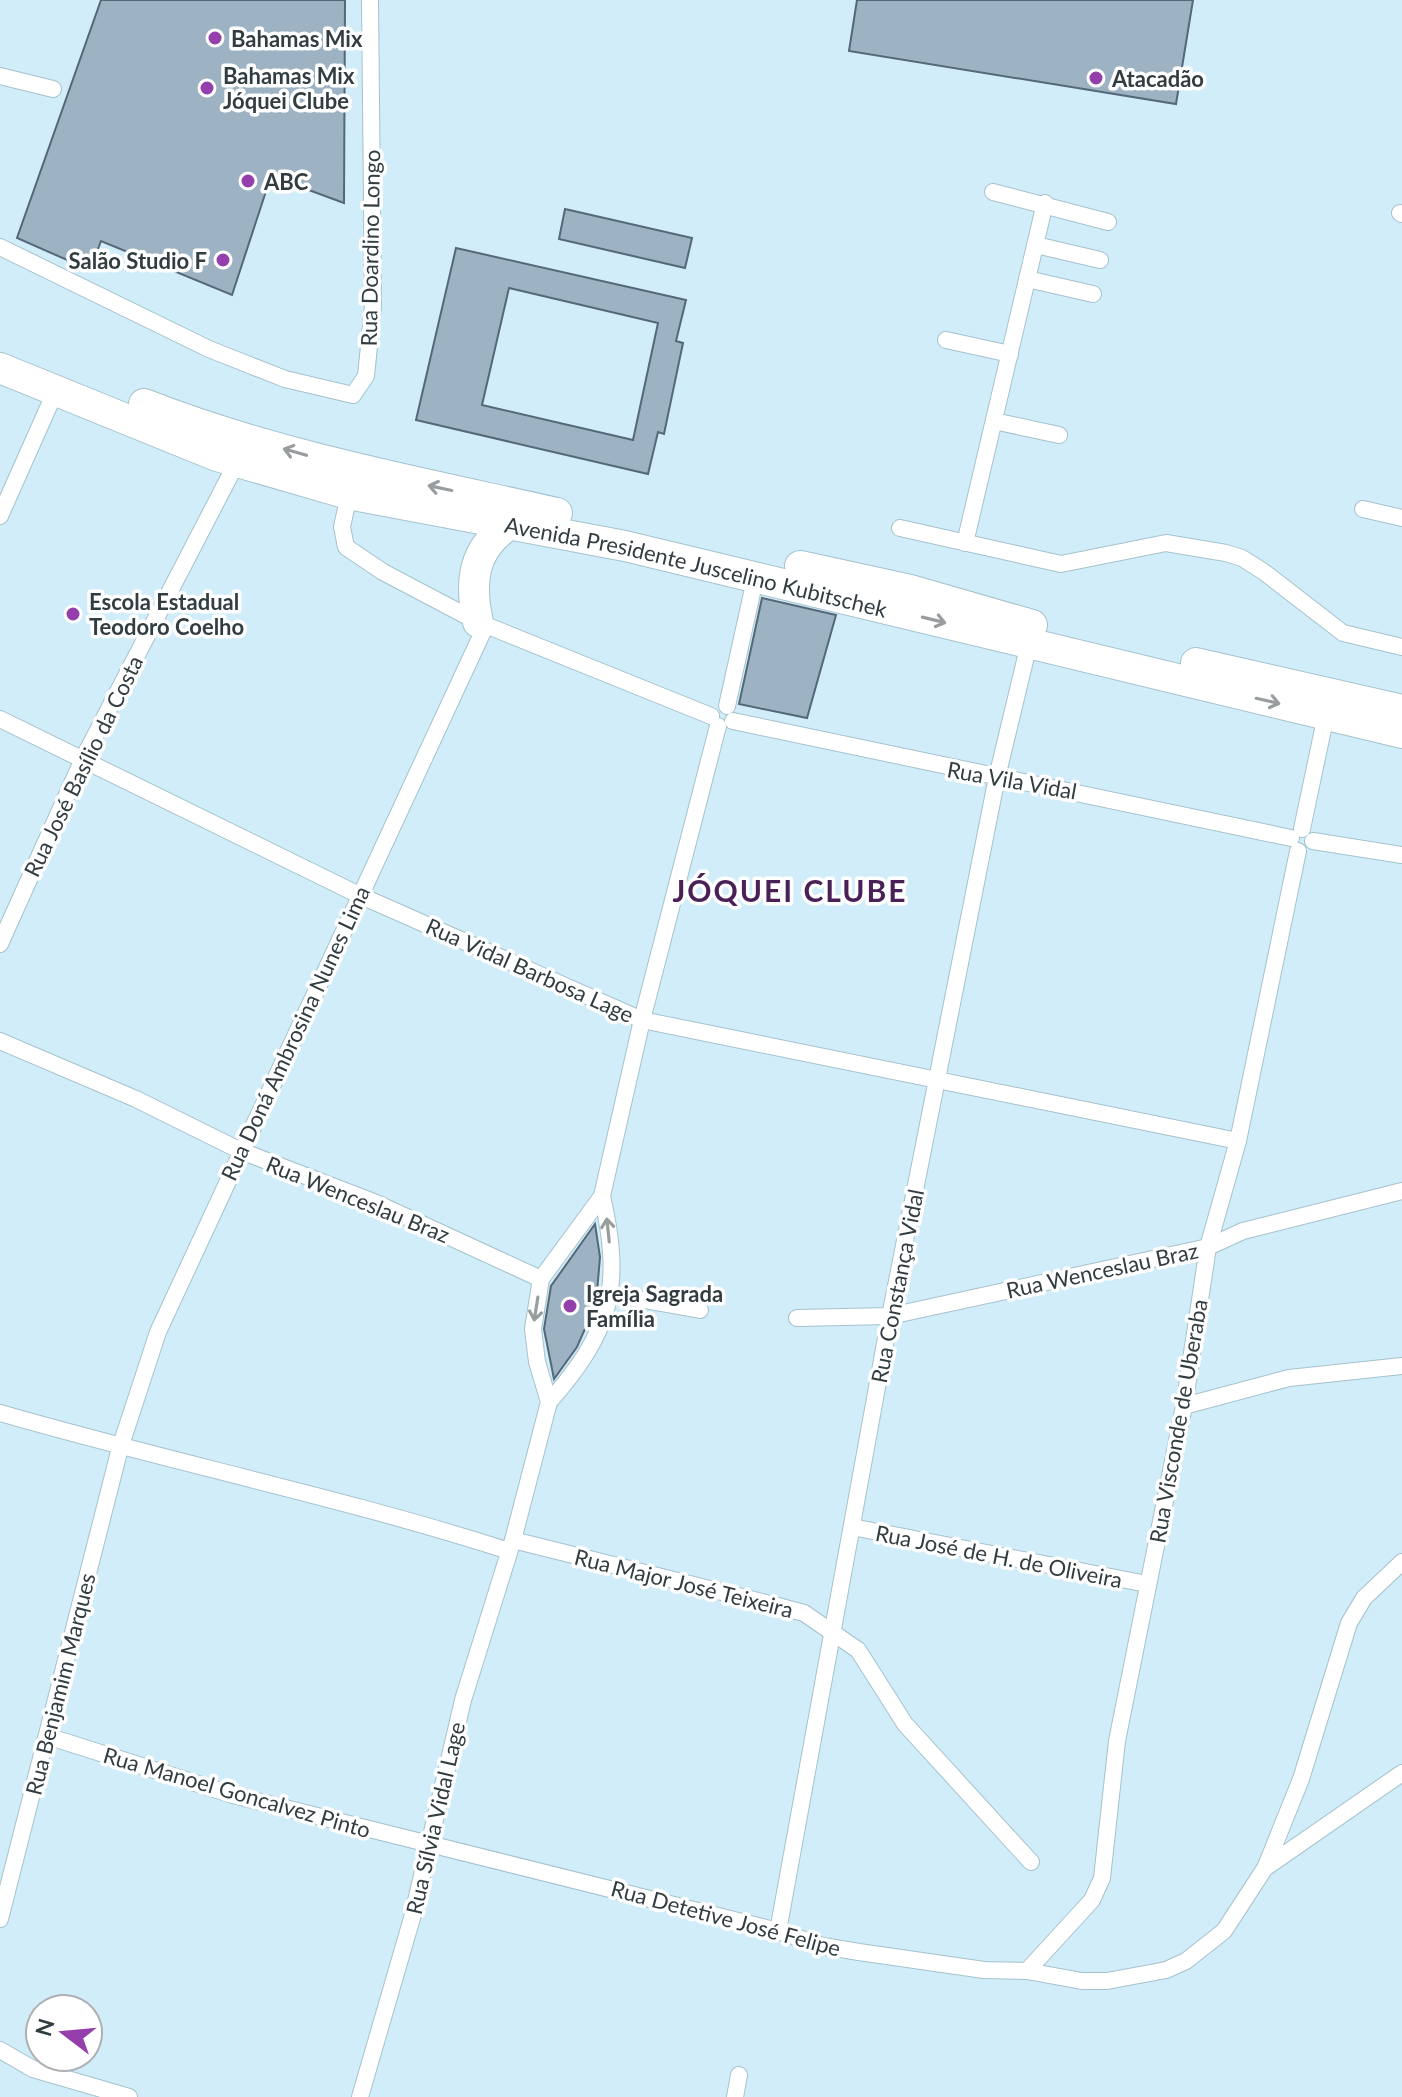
<svg xmlns="http://www.w3.org/2000/svg" width="1402" height="2097" font-family="Lato,sans-serif">
	<style>
		.building { fill: #9db3c4; stroke: #546878; stroke-width: 2; fill-rule: evenodd }
		.lines { fill: none; stroke-linecap: round; stroke-linejoin: round }
		.street-casing { stroke: #a5c2cd; stroke-width: 18 }
		.highway-casing { stroke: #a5c2cd; stroke-width: 32 }
		.street { stroke: #fff; stroke-width: 16 }
		.highway { stroke: #fff; stroke-width: 30 }
		.oneway { stroke: #989ea0 }
		.poi-dot { fill: #953fad; stroke: #fff; stroke-width: 3 }
		.labels { text-anchor: middle; dominant-baseline: central; stroke-width: 7; stroke-linejoin: round; paint-order: stroke }
		.poi-label { font-size: 22px; font-weight: bold; fill: #323d42; stroke: #fff; text-anchor: start }
		.street-label { font-size: 22px; fill: #323d42; stroke: #fff }
		.district-label { font-size: 30px; font-weight: bold; letter-spacing: 2px; fill: #4a2156; stroke: #fff }
	</style>
	<rect width="100%" height="100%" fill="#d0edf9"/>
	<g class="building">
		<polygon points="101,0 345,0 344,203 271,176 232,295 101,241 90,270 17,238"/>
		<polygon points="857,0 1193,0 1176,104 849,51"/>
		<polygon points="565,209 692,238 685,268 559,239"/>
		<path d="M456 248 686 300 676 341 683 343 664 434 658 432 648 474 416 420ZM509 288 658 323 633 440 482 405Z"/>
		<polygon points="762,598 836,615 807,718 739,704"/>
		<polygon points="595,1224 600,1257 596,1304 577,1347 554,1379 544,1329 551,1286"/>
	</g>
	<g class="lines">
		<g class="street-casing">
			<g id="street">
				<polyline points="0,76 53,89"/>
				<polyline points="993,192 1108,222"/>
				<polyline points="1400,213 1402,214"/>
				<polyline points="1036,245 1100,260"/>
				<polyline points="0,247 209,349 285,379 353,395 366,376 373,306 370,0"/>
				<polyline points="1027,279 1093,294"/>
				<polyline points="946,340 1010,354"/>
				<polyline points="994,421 1059,435"/>
				<polyline points="350,490 342,527 346,547 383,572 478,622 711,716"/>
				<polyline points="1363,509 1402,518"/>
				<polyline points="0,516 56,390"/>
				<polyline points="900,528 1061,564 1166,543 1226,553 1242,558 1264,572 1343,633 1402,647"/>
				<polyline points="965,543 1045,203"/>
				<polyline points="727,706 756,575"/>
				<polyline points="0,719 359,895 642,1020 1238,1141"/>
				<polyline points="733,721 1291,838"/>
				<polyline points="1302,829 1326,715"/>
				<polyline points="1313,841 1402,855"/>
				<polyline points="0,944 83,759 237,462"/>
				<polyline points="0,1041 136,1099 241,1151 376,1203 541,1279"/>
				<polyline points="611,1294 700,1310"/>
				<polyline points="797,1318 890,1316 1208,1247 1243,1231 1402,1191"/>
				<path d="M549 1402C611 1332 623 1287 602 1196"/>
				<polyline points="1184,1406 1289,1378 1402,1366"/>
				<path d="M0 1413C169 1462 341 1497 509 1551"/>
				<polyline points="852,1527 1147,1584"/>
				<polyline points="513,1540 778,1606 804,1613 858,1650 905,1724 1031,1862"/>
				<polyline points="47,1736 233,1795 778,1931 823,1946 859,1952 984,1970 1027,1971 1082,1981 1107,1981 1166,1970 1186,1961 1224,1931 1265,1868 1402,1773"/>
				<polyline points="1266,1866 1301,1779 1349,1623 1364,1598 1402,1562"/>
				<polyline points="0,1919 120,1448 158,1332 486,625"/>
				<polyline points="778,1931 890,1316 997,777 1029,644"/>
				<polyline points="1027,1971 1092,1900 1102,1878 1117,1741 1184,1406 1208,1247 1238,1141 1298,851"/>
				<polyline points="0,2050 33,2069 129,2097"/>
				<polyline points="360,2097 412,1918 463,1700 513,1540 549,1402 537,1362 533,1329 541,1279 602,1196 642,1020 718,726"/>
				<polyline points="735,2097 739,2075"/>
			</g>
		</g>
		<g class="highway-casing">
			<g id="highway">
				<path id="s1" d="M0 368 217 456 348 494 625 546 1402 733"/>
				<path d="M144 404C277 456 418 482 557 513"/>
				<polyline points="800,566 910,590 1032,625"/>
				<path d="M478 622C469 581 473 548 510 524"/>
				<polyline points="1196,663 1402,710"/>
			</g>
		</g>
		<use href="#street" class="street"/>
		<use href="#highway" class="highway"/>
	</g>
	<defs><path id="oneway-shaft" d="M-6 0H5M1.5-3L5.5 0L1.5 3" fill="none" stroke-width="1.6" stroke-linecap="round" stroke-linejoin="round" transform="scale(2)"/></defs>
	<g class="oneway">
		<use href="#oneway-shaft" transform="translate(295 452) rotate(-164)"/>
		<use href="#oneway-shaft" transform="translate(440 488) rotate(-168)"/>
		<use href="#oneway-shaft" transform="translate(934 620) rotate(14)"/>
		<use href="#oneway-shaft" transform="translate(1268 701) rotate(13)"/>
		<use href="#oneway-shaft" transform="translate(608 1230) rotate(-96)"/>
		<use href="#oneway-shaft" transform="translate(536 1309) rotate(99)"/>
	</g>
	<g class="poi-dot">
		<circle cx="215" cy="38" r="8"/>
		<circle cx="1096" cy="78" r="8"/>
		<circle cx="207" cy="88" r="8"/>
		<circle cx="248" cy="181" r="8"/>
		<circle cx="223" cy="260" r="8"/>
		<circle cx="73" cy="614" r="8"/>
		<circle cx="570" cy="1306" r="8"/>
	</g>
	<g class="labels">
		<g class="poi-label">
			<text x="231" y="38">Bahamas Mix</text>
			<text x="223" y="75">Bahamas Mix<tspan x="223" dy="25">Jóquei Clube</tspan></text>
			<text x="1112" y="78">Atacadão</text>
			<text x="264" y="181">ABC</text>
			<text x="207" y="260" text-anchor="end">Salão Studio F</text>
			<text x="89" y="601">Escola Estadual<tspan x="89" dy="25">Teodoro Coelho</tspan></text>
			<text x="586" y="1293">Igreja Sagrada<tspan x="586" dy="25">Família</tspan></text>
		</g>
		<g class="street-label">
			<text transform="translate(370 248) rotate(-89)">Rua Doardino Longo</text>
			<text stroke="none"><textPath href="#s1" startOffset="726">Avenida Presidente Juscelino Kubitschek</textPath></text>
			<text transform="translate(83 766) rotate(-64)">Rua José Basílio da Costa</text>
			<text transform="translate(1012 780) rotate(10)">Rua Vila Vidal</text>
			<text transform="translate(530 970) rotate(24)">Rua Vidal Barbosa Lage</text>
			<text transform="translate(295 1033) rotate(-65)">Rua Doná Ambrosina Nunes Lima</text>
			<text transform="translate(358 1199) rotate(22)">Rua Wenceslau Braz</text>
			<text transform="translate(1102 1270) rotate(-12)">Rua Wenceslau Braz</text>
			<text transform="translate(897 1286) rotate(-79)">Rua Constança Vidal</text>
			<text transform="translate(1178 1421) rotate(-80)">Rua Visconde de Uberaba</text>
			<text transform="translate(999 1556) rotate(11)">Rua José de H. de Oliveira</text>
			<text transform="translate(684 1583) rotate(14)">Rua Major José Teixeira</text>
			<text transform="translate(60 1684) rotate(-76)">Rua Benjamim Marques</text>
			<text transform="translate(237 1792) rotate(16)">Rua Manoel Goncalvez Pinto</text>
			<text transform="translate(435 1818) rotate(-77)">Rua Sílvia Vidal Lage</text>
			<text transform="translate(726 1918) rotate(15)">Rua Detetive José Felipe</text>
		</g>
		<g class="district-label">
			<text x="790" y="890">JÓQUEI CLUBE</text>
		</g>
	</g>
	<g transform="translate(64 2033) rotate(286)"><circle r="38" fill="#ffffff" stroke="#adb1b3" stroke-width="2"/>
	<path d="M0-6L14 30L0 20L-14 30Z" fill="#953fad"/>
	<text y="-12" font-size="22" font-weight="bold" text-anchor="middle" fill="#323d42">N</text>
	</g>
</svg>
